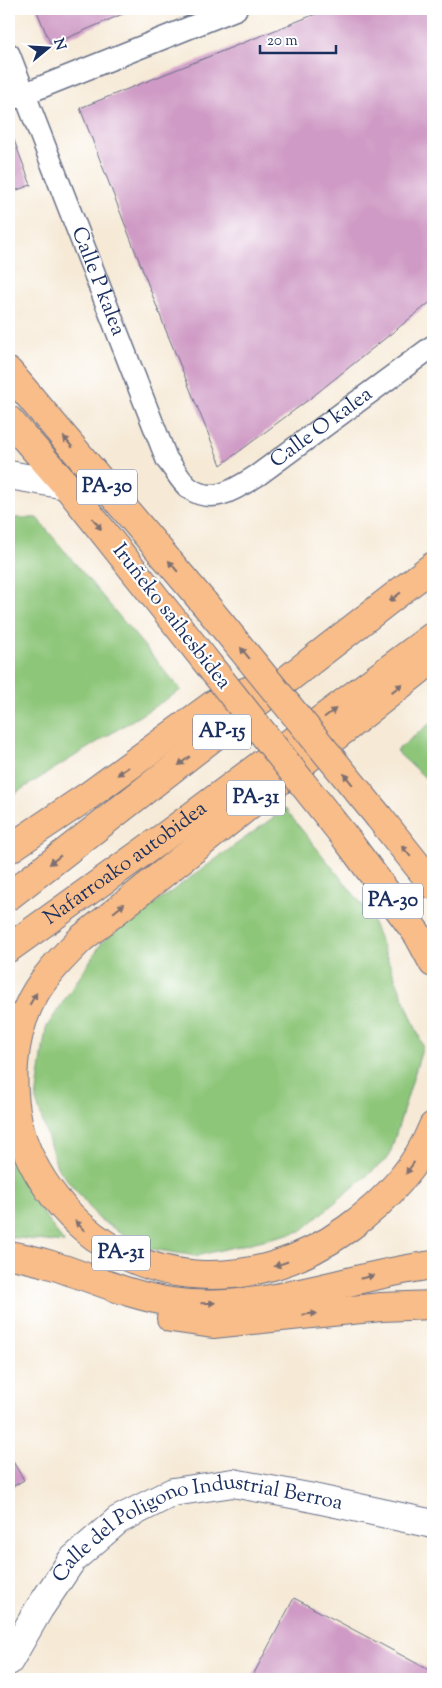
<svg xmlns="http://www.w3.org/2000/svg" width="442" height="1688" font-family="'Sorts Mill Goudy',serif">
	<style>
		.green { fill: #8dc679; stroke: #547a6c }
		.building { fill: #cf9ac5 }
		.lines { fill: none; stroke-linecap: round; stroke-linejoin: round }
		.minor-casing { stroke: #687088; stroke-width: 24 }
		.tertiary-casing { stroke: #687088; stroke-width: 30 }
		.trunk-casing { stroke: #687088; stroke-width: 30 }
		.motorway-casing { stroke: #687088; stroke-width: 30 }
		.minor { stroke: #fff; stroke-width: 21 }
		.tertiary { stroke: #fff; stroke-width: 28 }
		.trunk { stroke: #f8bd89; stroke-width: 28 }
		.motorway { stroke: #f8bd89; stroke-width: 28 }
		.trunk-bridge-casing { stroke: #687088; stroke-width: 30; stroke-linecap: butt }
		.trunk-bridge { stroke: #f8bd89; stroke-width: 28 }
		.oneway { fill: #7e6f71 }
		.labels { text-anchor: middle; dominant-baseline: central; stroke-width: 4.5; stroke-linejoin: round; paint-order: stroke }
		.shield { fill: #fff; stroke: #5f6d8e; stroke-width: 1 }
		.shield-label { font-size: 20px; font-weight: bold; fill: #1b2f5e }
		.street-label { font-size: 21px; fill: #1b2f5e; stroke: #fff }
	</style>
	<rect width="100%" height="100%" fill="#fff"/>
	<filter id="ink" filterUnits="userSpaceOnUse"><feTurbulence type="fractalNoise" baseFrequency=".02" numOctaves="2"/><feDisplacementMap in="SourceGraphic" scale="10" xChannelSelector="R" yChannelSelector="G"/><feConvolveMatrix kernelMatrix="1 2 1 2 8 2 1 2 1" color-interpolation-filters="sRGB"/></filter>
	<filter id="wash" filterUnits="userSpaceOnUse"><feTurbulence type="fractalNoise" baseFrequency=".0096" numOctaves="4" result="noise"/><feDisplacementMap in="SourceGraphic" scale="20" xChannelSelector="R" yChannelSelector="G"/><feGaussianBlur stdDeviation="1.12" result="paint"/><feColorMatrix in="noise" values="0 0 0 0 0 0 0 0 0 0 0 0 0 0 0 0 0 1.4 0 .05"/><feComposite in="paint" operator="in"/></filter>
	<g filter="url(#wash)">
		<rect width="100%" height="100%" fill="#f6ead7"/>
		<g class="green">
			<polygon points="9,518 37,518 181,690 9,797"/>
			<polygon points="433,721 433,785 396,751"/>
			<polygon points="285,809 369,913 423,1046 389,1157 301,1231 196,1256 145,1248 99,1219 57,1167 36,1100 46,1028 103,941"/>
			<polygon points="9,1136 26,1188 64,1243 9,1237"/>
		</g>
		<g id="blocks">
			<g class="building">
				<polygon points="36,9 134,9 51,45"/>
				<polygon points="328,9 433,9 433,300 312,397 221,465 165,328 80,108"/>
				<polygon points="12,135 31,185 9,193 9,136"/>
				<polygon points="9,1455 24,1480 9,1489"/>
				<polygon points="294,1598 433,1672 433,1679 251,1679"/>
			</g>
		</g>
	</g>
	<g filter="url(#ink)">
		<use href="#blocks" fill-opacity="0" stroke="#687088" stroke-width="1"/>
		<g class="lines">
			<g class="minor-casing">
				<g id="minor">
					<path id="s1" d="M9 54 167 460C174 468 181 482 189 488 213 506 237 488 258 475L433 346"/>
					<polyline points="9,100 236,9"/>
				</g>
			</g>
			<g class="tertiary-casing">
				<g id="tertiary">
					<polyline points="9,475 66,485"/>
					<path id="s2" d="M9 1661 39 1609 72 1560 118 1520 173 1492 233 1483 308 1497 433 1524"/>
				</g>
			</g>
			<g class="trunk-casing">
				<g id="trunk">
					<polyline points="9,372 204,603"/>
					<polyline points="9,420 66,485 178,626"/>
					<path d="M433 659 81 939C61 959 39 981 28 1007 12 1043 10 1084 18 1122 24 1151 38 1176 56 1199 131 1293 254 1296 347 1229 385 1202 416 1169 433 1126"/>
					<polyline points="379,817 433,885"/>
					<polyline points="348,841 418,935 433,963"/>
				</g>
			</g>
			<g class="motorway-casing">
				<g id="motorway">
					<polyline points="9,849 88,796 214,704 255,688"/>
					<polyline points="9,896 433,566"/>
					<path id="s3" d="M9 948 168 834 433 636"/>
					<path d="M9 1255C65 1263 115 1294 172 1302 261 1315 346 1276 433 1265"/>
					<polyline points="171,1318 213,1324 381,1307 433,1305"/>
				</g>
			</g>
			<use href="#minor" class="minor"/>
			<use href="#tertiary" class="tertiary"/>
			<use href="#trunk" class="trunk"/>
			<use href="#motorway" class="motorway"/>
			<g class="trunk-bridge-casing">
				<g id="trunk-bridge">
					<polyline points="204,603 379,817"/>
					<polyline points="178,626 348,841"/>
				</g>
			</g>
			<use href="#trunk-bridge" class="trunk-bridge"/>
		</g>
		<defs><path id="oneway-solid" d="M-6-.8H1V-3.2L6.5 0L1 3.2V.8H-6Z" transform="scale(1.25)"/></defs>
		<g class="oneway">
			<use href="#oneway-solid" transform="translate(68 442) rotate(-130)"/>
			<use href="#oneway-solid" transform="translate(97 524) rotate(52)"/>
			<use href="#oneway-solid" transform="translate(173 566) rotate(-130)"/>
			<use href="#oneway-solid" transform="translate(395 597) rotate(142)"/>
			<use href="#oneway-solid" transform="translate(245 653) rotate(-129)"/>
			<use href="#oneway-solid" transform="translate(397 688) rotate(-38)"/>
			<use href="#oneway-solid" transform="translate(330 713) rotate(-37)"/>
			<use href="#oneway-solid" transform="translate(184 761) rotate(142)"/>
			<use href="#oneway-solid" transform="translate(123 771) rotate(144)"/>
			<use href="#oneway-solid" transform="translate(348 779) rotate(-129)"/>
			<use href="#oneway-solid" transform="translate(406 851) rotate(-129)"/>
			<use href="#oneway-solid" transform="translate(55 860) rotate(142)"/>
			<use href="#oneway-solid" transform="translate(119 908) rotate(-39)"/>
			<use href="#oneway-solid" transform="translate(33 999) rotate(-59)"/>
			<use href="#oneway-solid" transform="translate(410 1168) rotate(125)"/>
			<use href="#oneway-solid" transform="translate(80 1226) rotate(-134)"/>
			<use href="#oneway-solid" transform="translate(281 1264) rotate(161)"/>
			<use href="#oneway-solid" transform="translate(367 1277) rotate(-13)"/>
			<use href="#oneway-solid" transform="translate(208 1303) rotate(-1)"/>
			<use href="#oneway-solid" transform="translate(310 1314) rotate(-6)"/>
		</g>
	</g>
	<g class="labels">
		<g class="shield">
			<rect x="77" y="469.5" width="60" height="35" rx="4"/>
			<rect x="193" y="714.5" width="58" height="35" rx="4"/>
			<rect x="227" y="780.5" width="58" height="35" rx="4"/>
			<rect x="363" y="883.5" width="60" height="35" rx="4"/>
			<rect x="92" y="1235.5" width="58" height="35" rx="4"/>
		</g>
		<g class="shield-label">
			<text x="107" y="487">PA-30</text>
			<text x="222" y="732">AP-15</text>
			<text x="256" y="798">PA-31</text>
			<text x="393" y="901">PA-30</text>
			<text x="121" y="1253">PA-31</text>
		</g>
		<g class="street-label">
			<text stroke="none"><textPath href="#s1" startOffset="244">Calle P kalea</textPath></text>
			<text stroke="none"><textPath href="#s1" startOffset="626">Calle O kalea</textPath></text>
			<text transform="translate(171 617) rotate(52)">Iruñeko saihesbidea</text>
			<text stroke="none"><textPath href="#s3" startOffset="144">Nafarroako autobidea</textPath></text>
			<text stroke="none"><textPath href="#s2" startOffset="254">Calle del Poligono Industrial Berroa</textPath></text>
		</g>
	</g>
	<rect width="442" height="1688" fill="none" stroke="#fff" stroke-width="30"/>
	<g transform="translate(48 48) rotate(72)" stroke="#ffffff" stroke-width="4" paint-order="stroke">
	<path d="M0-4L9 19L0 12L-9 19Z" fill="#1b2f5e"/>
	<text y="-8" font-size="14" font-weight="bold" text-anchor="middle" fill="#1b2f5e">N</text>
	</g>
	<path d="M260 45v8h76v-8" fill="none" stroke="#1b2f5e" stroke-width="2.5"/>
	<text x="267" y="45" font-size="15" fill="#1b2f5e" stroke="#ffffff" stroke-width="4" paint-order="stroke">20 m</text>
</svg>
